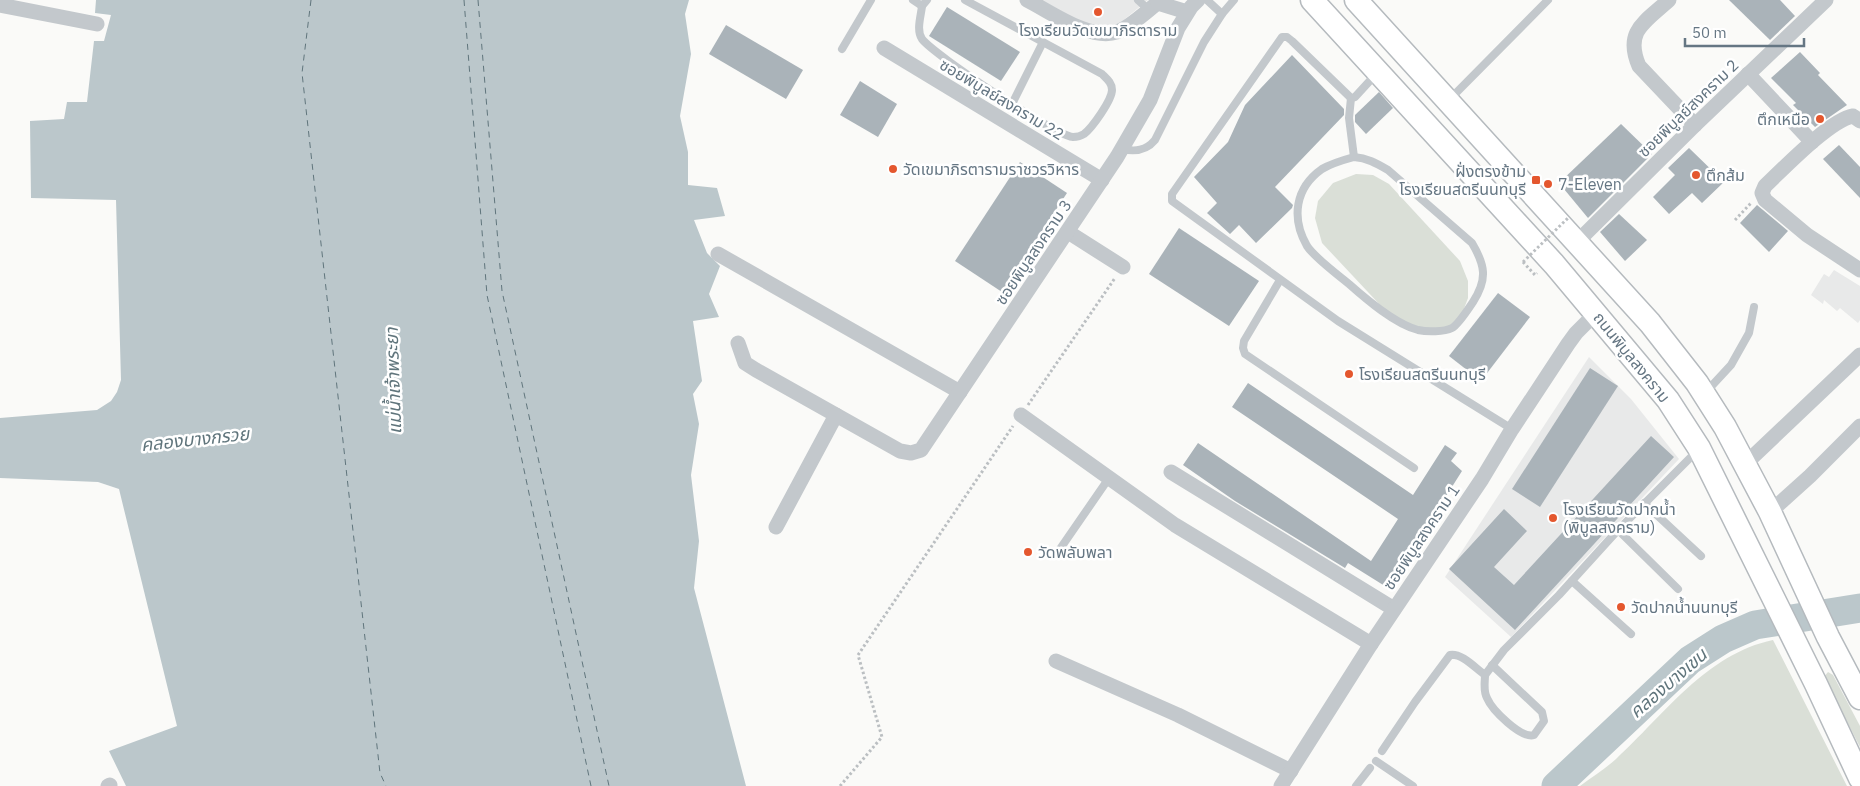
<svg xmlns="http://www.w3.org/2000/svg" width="1860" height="786" font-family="'IBM Plex Sans','Noto Sans Thai',sans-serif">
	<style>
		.built { fill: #e8e9e9 }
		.green { fill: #dadfd7 }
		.water { fill: #bbc7cb }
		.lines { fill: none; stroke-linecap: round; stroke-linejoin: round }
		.river { stroke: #bbc7cb; stroke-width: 29 }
		.ferry { stroke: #60757c; stroke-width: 1; stroke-dasharray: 6 5; stroke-linecap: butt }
		.building { fill: #aab3b9 }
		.primary-casing { stroke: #b5babe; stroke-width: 25 }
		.path { stroke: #bbbfc2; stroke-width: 3; stroke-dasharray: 2.5 2.5; stroke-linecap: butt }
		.service { stroke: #c3c8cc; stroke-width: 8 }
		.minor { stroke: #c3c8cc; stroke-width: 15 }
		.primary { stroke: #fff; stroke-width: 22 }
		.path-bridge { stroke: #bbbfc2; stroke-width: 3; stroke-dasharray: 2.5 2.5; stroke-linecap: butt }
		.poi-dot { fill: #e4572e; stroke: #fff; stroke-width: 2 }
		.labels { text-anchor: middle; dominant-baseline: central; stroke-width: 5; stroke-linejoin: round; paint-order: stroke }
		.poi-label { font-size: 16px; fill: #657683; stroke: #fff; text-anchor: start }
		.street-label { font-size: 16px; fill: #657683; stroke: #fff }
		.water-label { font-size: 18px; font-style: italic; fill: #60757c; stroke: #fff }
	</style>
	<rect width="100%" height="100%" fill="#fafaf8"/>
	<g class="built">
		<polygon points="1041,0 1148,0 1120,23 1109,28 1085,24"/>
		<polygon points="1834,270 1860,286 1860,320 1858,323 1840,308 1837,311 1824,300 1823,304 1811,295 1824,274 1829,277"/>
		<polygon points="1589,357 1631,399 1679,459 1511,637 1445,577"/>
	</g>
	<g class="green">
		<polygon points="1356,174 1373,175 1389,184 1460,261 1468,281 1468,298 1462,314 1449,329 1437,331 1397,323 1322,243 1315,218 1318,201 1333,183"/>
		<path d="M1773 640 1847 786H1580C1592 777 1605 769 1616 759 1664 715 1706 654 1773 640Z"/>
		<polygon points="1828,672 1833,675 1860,726 1860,747 1824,677"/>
	</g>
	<polygon class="water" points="96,0 689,0 685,14 691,54 680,116 688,152 688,185 717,188 725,216 694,220 707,253 720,266 709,294 719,317 693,321 702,381 693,394 699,424 691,475 699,541 694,588 746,786 126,786 109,751 177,726 119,489 98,482 0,478 0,418 97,410 111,401 117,392 121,380 116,200 31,198 30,121 64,119 67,102 87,102 94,41 104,41 111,15 95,13"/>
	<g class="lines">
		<polyline class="river" points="1556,786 1690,660 1723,639 1755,625 1860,608"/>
		<g class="ferry">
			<polyline points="311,0 302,73 380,773 386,786"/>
			<polyline points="464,0 487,295 591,786"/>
			<polyline points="478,0 502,291 609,786"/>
		</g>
	</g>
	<g class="building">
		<polygon points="1729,0 1780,0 1795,16 1770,40"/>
		<polygon points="947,7 1020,52 1001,81 929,36"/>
		<polygon points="726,25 803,70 786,99 709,54"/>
		<polygon points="1800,52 1820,73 1818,75 1847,105 1815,127 1793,105 1796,103 1771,78"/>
		<polygon points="1292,55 1344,109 1344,115 1275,187 1293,205 1292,208 1256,243 1239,225 1230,234 1207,213 1217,203 1194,177 1228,142 1245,105"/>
		<polygon points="860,81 897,104 878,137 840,115"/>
		<polygon points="1379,92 1393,108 1366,134 1355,122 1355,115"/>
		<polygon points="1621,124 1652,154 1588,218 1559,183"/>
		<polygon points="1839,145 1860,167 1860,198 1823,159"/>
		<polygon points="1689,148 1724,182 1702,203 1692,193 1669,214 1653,197 1675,175 1668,168"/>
		<polygon points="1020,162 1067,193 1002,292 955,261"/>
		<polygon points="1757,205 1788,231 1769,252 1740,223"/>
		<polygon points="1619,214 1647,240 1625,261 1600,232"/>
		<polygon points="1179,228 1259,281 1229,326 1149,274"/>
		<polygon points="1498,293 1530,317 1481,381 1449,356"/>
		<polygon points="1590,368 1618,386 1540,507 1512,489"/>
		<polygon points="1248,383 1413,495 1445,445 1457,453 1451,461 1462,471 1388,588 1348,563 1345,568 1235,501 1183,465 1198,443 1371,561 1398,519 1232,407"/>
		<polygon points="1651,436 1674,457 1515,630 1449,569 1504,509 1527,531 1494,567 1514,585"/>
	</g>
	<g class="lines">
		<g class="primary-casing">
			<g id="primary">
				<polyline points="1312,0 1554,264 1668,400 1699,448 1816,684 1860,778"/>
				<polyline points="1356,0 1650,323 1697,383 1725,427 1770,512 1828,637 1860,698"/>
			</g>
		</g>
		<g class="path">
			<polyline points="1735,220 1752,202"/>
			<polyline points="1523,262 1535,275 1537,273"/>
			<polyline points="1028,405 1115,278"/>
			<polyline points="840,786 882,737 858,655 1013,426"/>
		</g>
		<g class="service">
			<polyline points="913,0 922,6 927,0"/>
			<polyline points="1138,0 1149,10"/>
			<path d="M922 6C921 16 916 30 922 39 934 55 1056 136 1073 137 1076 137 1081 136 1084 134 1092 128 1112 100 1112 90 1112 83 1107 79 1102 74L965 0"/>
			<polyline points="1222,14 1234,0"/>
			<polyline points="842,49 871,0"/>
			<polyline points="1377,73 1355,97 1351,98 1292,41 1287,37 1282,37 1172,194 1172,201 1338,321 1512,429"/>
			<polyline points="1351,98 1349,118 1354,157"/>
			<polyline points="1450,99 1548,0"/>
			<polyline points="1012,104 1043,42"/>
			<path d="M1122 149C1135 152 1146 151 1155 140L1204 42 1222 14 1207 0"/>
			<path d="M1354 157C1367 158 1376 163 1388 170L1472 243C1485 265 1488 279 1473 302 1469 308 1458 325 1452 328 1444 332 1427 332 1418 330 1395 324 1367 300 1349 284 1338 275 1314 257 1307 246 1291 218 1295 188 1322 169 1332 163 1343 160 1354 157Z"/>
			<polyline points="1280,280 1244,341 1243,348 1245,354 1414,468"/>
			<polyline points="1706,392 1731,365 1749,333 1754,307"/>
			<polyline points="1644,503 1701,556"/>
			<polyline points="1618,530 1678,589"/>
			<polyline points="1060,549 1109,478"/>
			<polyline points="1572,581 1631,634"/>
			<path d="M1485 675C1485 682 1483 691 1487 698 1492 710 1521 739 1534 735L1544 721 1542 712 1492 665"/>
			<path d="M1382 751 1415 702 1450 655C1462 653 1475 668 1485 675L1504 650 1559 595 1618 530 1698 450"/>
			<polyline points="1376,761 1413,786"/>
			<polyline points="1356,786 1370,768"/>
		</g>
		<g class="minor">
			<path d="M1027 0C1051 12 1090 41 1117 32 1128 29 1151 8 1161 0"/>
			<path d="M1669 0C1645 22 1624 31 1639 66L1695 125"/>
			<polyline points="1158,3 1187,12"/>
			<polyline points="0,5 97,24"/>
			<polyline points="884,48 1102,180"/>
			<polyline points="1748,74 1812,142"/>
			<path d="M1860 121 1853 116C1830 120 1784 168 1765 186L1762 193 1765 200 1807 235 1860 270"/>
			<polyline points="1068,232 1123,267"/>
			<polyline points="1577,242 1695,125 1826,0"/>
			<polyline points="718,254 960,392"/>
			<polyline points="738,343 745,363 756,370 900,451 911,453 921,450 1117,157 1150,100 1178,28 1191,7 1198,0"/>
			<polyline points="1021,415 1175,525 1371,644"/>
			<polyline points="1744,465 1860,355"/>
			<polyline points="1171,472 1394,609"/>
			<polyline points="1770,512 1810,476 1860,426"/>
			<polyline points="776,527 836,415"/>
			<polyline points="1056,661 1178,715 1291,771"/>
			<polyline points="108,786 110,785"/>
			<polyline points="1281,786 1371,644 1482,479 1512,429 1568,344 1576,333 1596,313"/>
		</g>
		<use href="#primary" class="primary"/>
		<polyline class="path-bridge" points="1523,262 1568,218"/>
	</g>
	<g class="poi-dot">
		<circle cx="1098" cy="12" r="5"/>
		<circle cx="1820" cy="119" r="5"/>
		<circle cx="893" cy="169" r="5"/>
		<circle cx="1696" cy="175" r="5"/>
		<rect x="1531" y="175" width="10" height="10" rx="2.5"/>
		<circle cx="1548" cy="184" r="5"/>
		<circle cx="1349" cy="374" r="5"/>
		<circle cx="1553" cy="518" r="5"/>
		<circle cx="1028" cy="552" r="5"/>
		<circle cx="1621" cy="607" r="5"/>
	</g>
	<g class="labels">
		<g class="poi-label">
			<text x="1098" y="30" text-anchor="middle">โรงเรียนวัดเขมาภิรตาราม</text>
			<text x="1810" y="119" text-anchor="end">ตึกเหนือ</text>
			<text x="903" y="169">วัดเขมาภิรตารามราชวรวิหาร</text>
			<text x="1526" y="171" text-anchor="end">ฝั่งตรงข้าม<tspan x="1526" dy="18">โรงเรียนสตรีนนทบุรี</tspan></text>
			<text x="1706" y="175">ตึกส้ม</text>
			<text x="1558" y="184">7-Eleven</text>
			<text x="1359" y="374">โรงเรียนสตรีนนทบุรี</text>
			<text x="1563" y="509">โรงเรียนวัดปากน้ำ<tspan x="1563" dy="18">(พิบูลสงคราม)</tspan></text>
			<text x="1038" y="552">วัดพลับพลา</text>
			<text x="1631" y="607">วัดปากน้ำนนทบุรี</text>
		</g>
		<g class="street-label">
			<text transform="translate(1002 99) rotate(31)">ซอยพิบูลย์สงคราม 22</text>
			<text transform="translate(1688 108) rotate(-44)">ซอยพิบูลย์สงคราม 2</text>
			<text transform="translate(1033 252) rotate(-56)">ซอยพิบูลสงคราม 3</text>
			<text transform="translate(1632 357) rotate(51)">ถนนพิบูลสงคราม</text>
			<text transform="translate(1421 537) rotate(-56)">ซอยพิบูลสงคราม 1</text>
		</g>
		<g class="water-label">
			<text transform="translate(393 381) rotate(-92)">แม่น้ำเจ้าพระยา</text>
			<text transform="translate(195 439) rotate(-6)">คลองบางกรวย</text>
			<text transform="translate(1668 683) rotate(-41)">คลองบางเขน</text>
		</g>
	</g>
	<path d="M1685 38v8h119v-8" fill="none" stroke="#657683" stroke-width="2.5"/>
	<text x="1692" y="38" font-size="15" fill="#657683" stroke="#ffffff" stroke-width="4" paint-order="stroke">50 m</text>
</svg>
